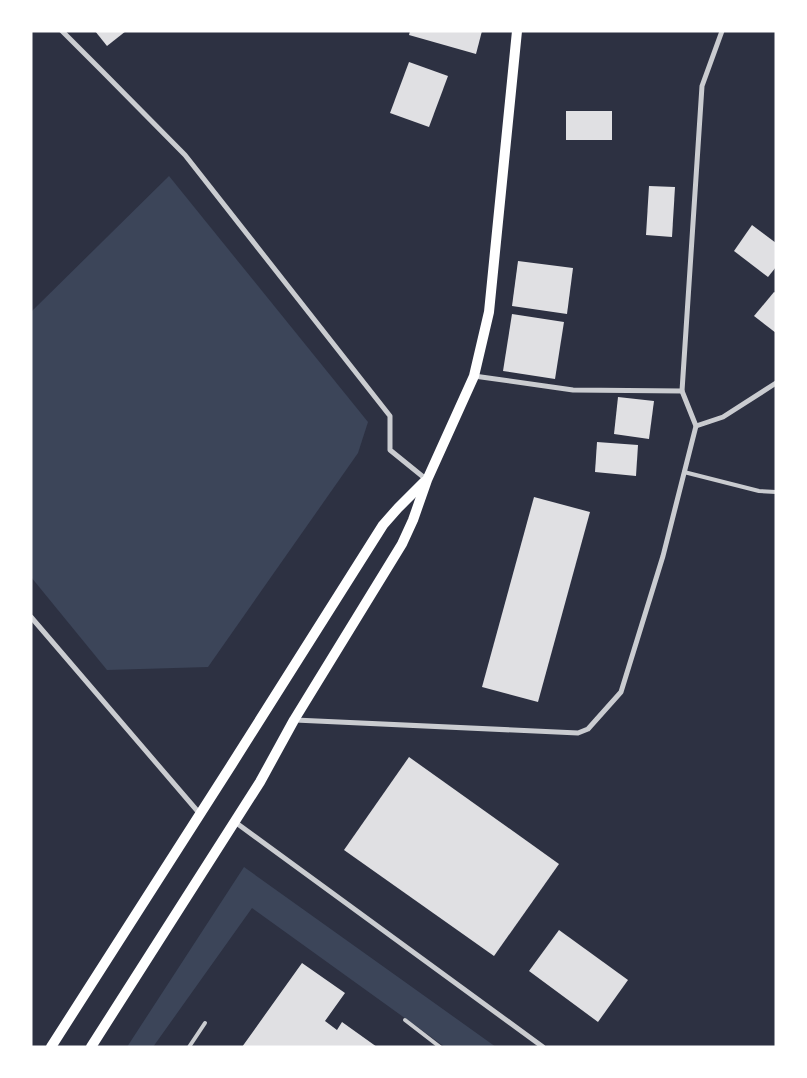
<svg xmlns="http://www.w3.org/2000/svg" width="807" height="1078" font-family="Signika,sans-serif">
	<style>
		.green { fill: #3c4559 }
		.building { fill: #e0e0e3 }
		.lines { fill: none; stroke-linecap: round; stroke-linejoin: round }
		.service { stroke: #caccd0; stroke-width: 4 }
		.minor { stroke: #caccd0; stroke-width: 5 }
		.secondary { stroke: #fff; stroke-width: 10 }
	</style>
	<rect width="100%" height="100%" fill="#2d3142"/>
	<g class="green">
		<polygon points="169,176 368,422 358,453 208,667 107,670 31,577 31,312"/>
		<polygon points="244,867 496,1047 445,1047 252,908 153,1047 127,1047"/>
	</g>
	<g class="building">
		<polygon points="95,31 126,31 107,46"/>
		<polygon points="410,31 482,31 476,54 409,35"/>
		<polygon points="409,62 448,76 429,127 390,113"/>
		<rect x="566" y="111" width="46" height="29"/>
		<polygon points="649,186 675,187 672,237 646,235"/>
		<polygon points="752,225 776,243 776,267 768,277 734,251"/>
		<polygon points="518,261 573,268 567,314 512,306"/>
		<polygon points="774,292 776,293 776,333 754,316"/>
		<polygon points="512,314 564,322 555,379 503,371"/>
		<polygon points="618,397 654,401 649,439 614,434"/>
		<polygon points="597,442 638,445 636,476 595,472"/>
		<polygon points="534,497 590,512 538,702 482,687"/>
		<polygon points="409,757 559,864 494,956 344,850"/>
		<polygon points="559,930 628,980 598,1022 529,971"/>
		<polygon points="302,963 345,993 325,1021 337,1030 342,1022 377,1047 242,1047"/>
	</g>
	<g class="lines">
		<g class="service">
			<polyline points="684,472 759,491 776,492"/>
			<polyline points="405,1020 440,1047"/>
			<polyline points="189,1047 205,1023"/>
		</g>
		<g class="minor">
			<polyline points="62,31 103,72 185,155 390,416 390,450 427,480"/>
			<polyline points="474,376 573,390 682,391 702,86 722,31"/>
			<polyline points="696,426 723,417 776,383"/>
			<polyline points="31,617 200,814"/>
			<polyline points="295,720 578,733 588,729 621,692 663,556 696,426 682,391"/>
			<polyline points="235,822 543,1047"/>
		</g>
		<g class="secondary">
			<polyline points="51,1047 232,764 383,525 398,508 424,482"/>
			<polyline points="91,1047 260,782 294,720 402,544 413,520 427,480 474,376 489,312 517,31"/>
		</g>
	</g>
	<rect width="807" height="1078" fill="none" stroke="#ffffff" stroke-width="65"/>
</svg>
